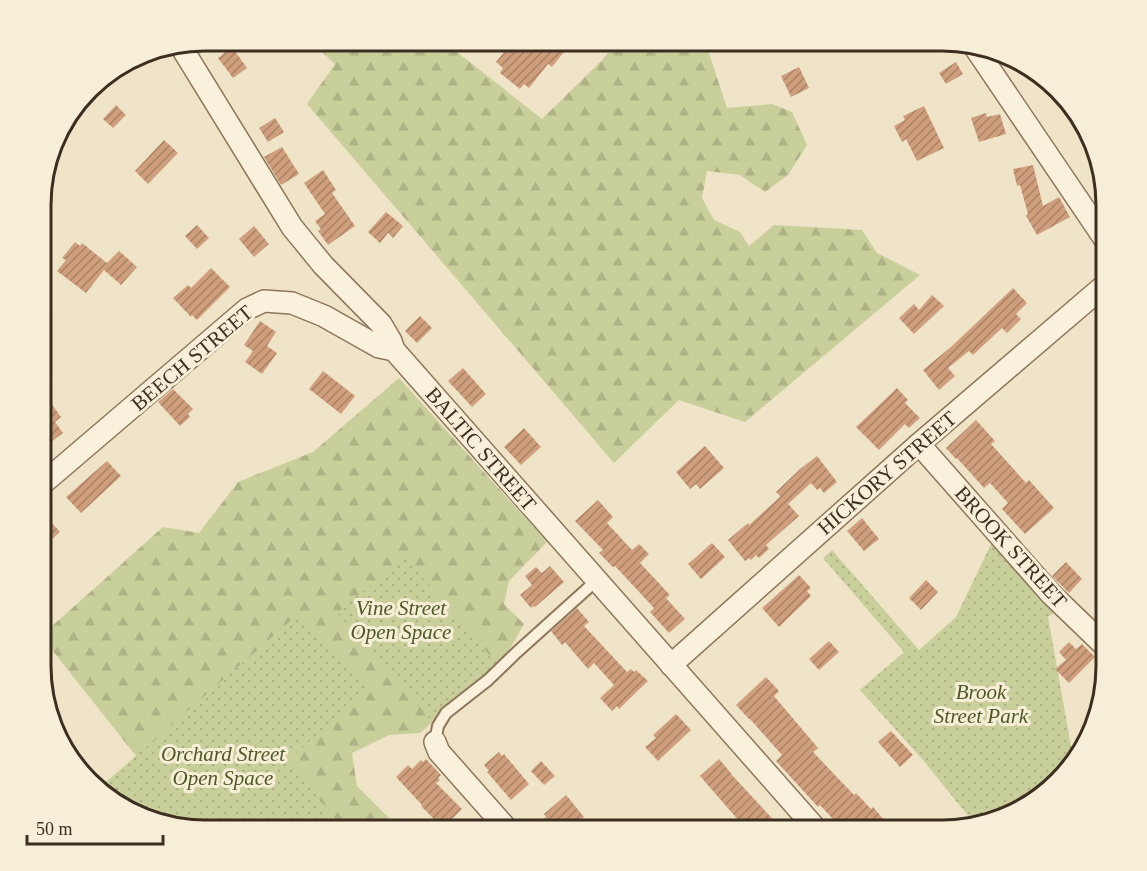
<svg xmlns="http://www.w3.org/2000/svg" width="1147" height="871" font-family="Georgia,serif">
	<style>
		.forest { fill: url(#forest-firs) }
		.park { fill: url(#park-dots) }
		.building { fill: url(#building-hatch) }
		.lines { fill: none; stroke-linecap: round; stroke-linejoin: round }
		.lane-casing { stroke: #8d765c; stroke-width: 14 }
		.street-casing { stroke: #8d765c; stroke-width: 24 }
		.lane { stroke: #faf1dc; stroke-width: 10 }
		.street { stroke: #faf1dc; stroke-width: 21 }
		.labels { text-anchor: middle; dominant-baseline: central; stroke-width: 6; stroke-linejoin: round; paint-order: stroke }
		.street-label { font-size: 21px; fill: #3d2e20; stroke: #f7eed8 }
		.park-label { font-size: 21px; font-style: italic; fill: #4d5a26; stroke: #f7eed8 }
		.rim { fill: none; stroke: #3d2e20; stroke-width: 3 }
	</style>
	<defs>
		<pattern id="forest-firs" width="22" height="20" patternUnits="userSpaceOnUse" patternTransform="scale(1.5)"><rect width="22" height="20" fill="#c9cf9b"/><path d="M5 1l3.5 6h-7zM16 11l3.5 6h-7z" fill="#aeb285"/></pattern>
		<pattern id="park-dots" width="8" height="8" patternUnits="userSpaceOnUse" patternTransform="scale(1.5)"><rect width="8" height="8" fill="#c9cf9b"/><path d="M2 2h.1M6 6h.1" fill="none" stroke="#aeb285" stroke-width="1.8" stroke-linecap="round"/></pattern>
		<pattern id="building-hatch" width="6" height="6" patternUnits="userSpaceOnUse" patternTransform="scale(1.5)"><rect width="6" height="6" fill="#cf9f7d"/><path d="M-1 1l2-2M0 6l6-6M5 7l2-2" fill="none" stroke="#a98266"/></pattern>
	</defs>
	<rect width="100%" height="100%" fill="#f0e4c8"/>
	<g class="forest">
		<polygon points="310,41 443,41 542,119 602,60 618,41 705,41 727,108 772,104 792,112 807,145 788,175 765,192 740,175 707,171 702,198 714,220 740,232 749,246 774,225 862,230 877,253 920,275 745,422 679,400 614,463 307,104 335,64"/>
		<polygon points="399,378 547,542 509,581 504,604 524,624 501,665 498,665 420,733 389,735 352,753 357,786 401,830 194,830 142,818 97,790 136,756 41,636 163,527 199,533 238,482 313,452"/>
	</g>
	<g class="park">
		<polygon points="992,542 1055,612 1048,617 1073,757 1072,759 1074,761 1066,774 1015,814 974,823 922,759 860,690 904,652 823,558 832,550 919,650 956,617"/>
		<polygon points="404,556 498,665 433,722 337,613"/>
		<polygon points="295,617 369,689 288,760 344,830 194,830 142,818 97,790"/>
	</g>
	<g class="building">
		<polygon points="513,41 560,41 568,47 552,67 548,64 529,88 524,84 520,89 500,73 503,68 496,62"/>
		<polygon points="232,47 247,68 233,78 218,58"/>
		<polygon points="956,62 963,74 946,84 939,73"/>
		<polygon points="799,67 809,88 791,97 781,76"/>
		<polygon points="116,105 126,115 113,128 103,119"/>
		<polygon points="924,106 944,148 917,161 906,139 902,142 894,126 905,120 903,116"/>
		<polygon points="986,113 987,117 1000,114 1006,134 979,142 971,118"/>
		<polygon points="275,118 284,132 268,142 259,128"/>
		<polygon points="164,140 178,153 148,184 135,171"/>
		<polygon points="282,147 299,174 281,185 264,157"/>
		<polygon points="1033,165 1043,206 1059,197 1070,217 1037,235 1026,216 1028,214 1020,185 1017,186 1013,169"/>
		<polygon points="323,170 336,190 332,193 355,226 328,245 318,231 321,229 315,221 325,214 304,183"/>
		<polygon points="386,212 403,226 393,238 388,233 380,243 368,232"/>
		<polygon points="197,225 209,238 197,249 185,236"/>
		<polygon points="254,226 269,244 254,257 239,239"/>
		<polygon points="75,242 80,246 82,243 107,263 119,251 137,267 121,285 104,270 86,293 57,271 66,260 62,258"/>
		<polygon points="211,268 230,287 197,320 192,315 191,317 173,298 188,285 191,288"/>
		<polygon points="1013,288 1027,303 1016,314 1021,319 1007,333 1002,328 973,355 969,351 948,368 955,376 939,390 923,370 952,346"/>
		<polygon points="932,295 944,306 914,334 899,318 914,304 919,310"/>
		<polygon points="420,316 432,328 417,343 405,331"/>
		<polygon points="260,321 276,332 267,346 277,353 262,374 245,362 253,351 244,345"/>
		<polygon points="463,368 486,394 472,407 448,381"/>
		<polygon points="323,371 355,396 341,414 309,389"/>
		<polygon points="897,388 908,400 905,403 920,418 909,428 905,424 879,450 856,427"/>
		<polygon points="173,389 193,409 188,414 190,417 180,426 158,402"/>
		<polygon points="51,403 61,417 55,422 63,433 47,445 41,438 41,404 44,408"/>
		<polygon points="976,420 995,441 991,444 1026,483 1029,480 1054,508 1025,534 1002,509 1008,503 990,483 984,488 957,458 956,459 946,448"/>
		<polygon points="524,428 541,447 521,465 504,447"/>
		<polygon points="705,446 724,468 700,489 696,484 690,489 676,472"/>
		<polygon points="817,456 837,482 824,493 820,488 817,490 811,483 788,504 776,492 800,469"/>
		<polygon points="107,461 121,476 81,513 66,497"/>
		<polygon points="781,496 799,516 766,545 769,549 759,558 756,555 751,560 749,558 745,561 728,540 748,523 749,525"/>
		<polygon points="598,500 613,517 607,523 632,550 639,544 649,554 640,563 670,595 666,598 685,619 669,633 650,612 654,608 615,566 613,567 599,553 603,550 575,521"/>
		<polygon points="41,511 60,532 41,549"/>
		<polygon points="862,518 879,539 864,551 847,531"/>
		<polygon points="712,543 725,557 701,579 688,564"/>
		<polygon points="1066,562 1082,579 1069,593 1052,576"/>
		<polygon points="550,566 564,582 535,607 533,606 531,608 520,595 532,585 525,576 536,567 542,573"/>
		<polygon points="799,575 811,588 807,591 811,596 779,627 762,608"/>
		<polygon points="926,580 938,592 921,610 909,598"/>
		<polygon points="577,608 589,622 584,626 627,672 631,669 634,672 636,670 648,681 619,709 617,706 612,711 600,698 614,685 594,663 588,669 565,642 562,645 551,631"/>
		<polygon points="829,641 839,652 819,670 809,659"/>
		<polygon points="1069,642 1076,649 1082,644 1095,657 1069,683 1055,669 1066,660 1059,652"/>
		<polygon points="766,677 779,691 774,696 818,748 813,752 854,795 856,793 871,809 873,807 885,821 875,830 843,830 820,805 818,807 776,761 782,755 750,719 749,719 736,705"/>
		<polygon points="676,714 691,730 658,761 645,747 656,738 653,735"/>
		<polygon points="891,731 913,755 900,767 878,742"/>
		<polygon points="499,752 502,756 504,754 529,784 511,800 487,772 489,771 484,765"/>
		<polygon points="426,759 441,775 438,778 440,780 436,783 462,809 443,828 421,806 422,805 396,777 408,765 412,769 421,760 423,762"/>
		<polygon points="719,759 731,773 731,774 783,830 731,830 740,822 700,776"/>
		<polygon points="541,761 555,776 544,785 531,771"/>
		<polygon points="566,795 584,817 569,830 531,830 546,817 544,814"/>
	</g>
	<g class="lines">
		<g class="lane-casing">
			<polyline id="lane" points="435,742 438,726 446,713 488,680 517,652 597,580"/>
		</g>
		<g class="street-casing">
			<g id="street">
				<polyline points="180,45 292,227 323,265 381,324 391,341 394,350 817,830"/>
				<polyline points="974,46 1106,241"/>
				<polyline points="919,444 1051,594 1106,647"/>
				<polyline points="41,485 247,309 264,301 292,303 324,316 379,347 394,350"/>
				<polyline points="671,665 919,444 1106,284"/>
				<polyline points="435,742 439,752 508,830"/>
			</g>
		</g>
		<use href="#lane" class="lane"/>
		<use href="#street" class="street"/>
	</g>
	<g class="labels">
		<g class="street-label">
			<text transform="translate(192 358) rotate(-40)">BEECH STREET</text>
			<text transform="translate(481 449) rotate(49)">BALTIC STREET</text>
			<text transform="translate(887 473) rotate(-41)">HICKORY STREET</text>
			<text transform="translate(1011 547) rotate(48)">BROOK STREET</text>
		</g>
		<g class="park-label">
			<text x="401" y="608">Vine Street<tspan x="401" dy="24">Open Space</tspan></text>
			<text x="981" y="692">Brook<tspan x="981" dy="24">Street Park</tspan></text>
			<text x="223" y="754">Orchard Street<tspan x="223" dy="24">Open Space</tspan></text>
		</g>
	</g>
	<path d="M0 0H1147V871H0ZM205 51H942A154 154 0 0 1 1096 205V666A154 154 0 0 1 942 820H205A154 154 0 0 1 51 666V205A154 154 0 0 1 205 51Z" fill="#f7eed8" fill-rule="evenodd"/>
	<path class="rim" d="M205 51H942A154 154 0 0 1 1096 205V666A154 154 0 0 1 942 820H205A154 154 0 0 1 51 666V205A154 154 0 0 1 205 51Z"/>
	<path d="M27 835v9h136v-9" fill="none" stroke="#3d2e20" stroke-width="3"/>
	<text x="36" y="835" font-size="18" fill="#3d2e20" stroke="#f7eed8" stroke-width="4.5" paint-order="stroke">50 m</text>
</svg>
